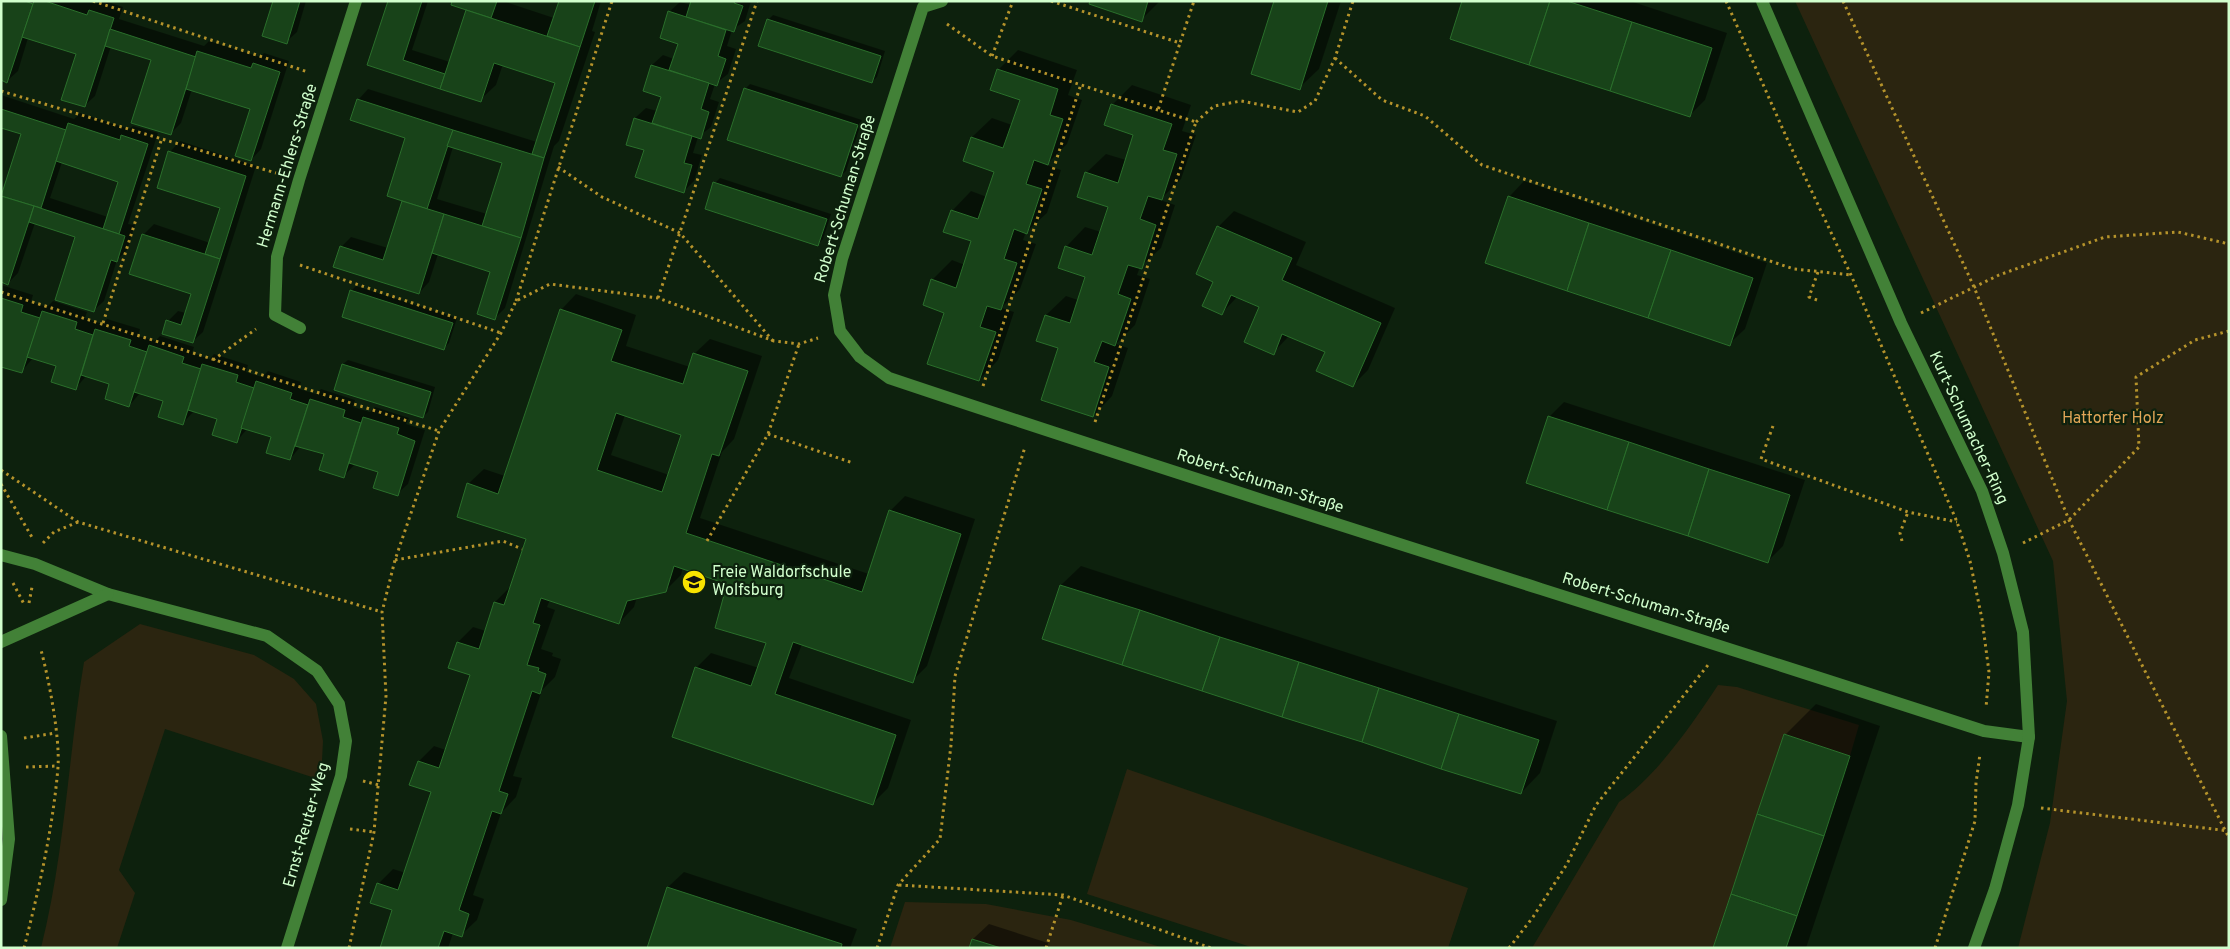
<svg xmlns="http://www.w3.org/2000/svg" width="2230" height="949" font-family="Overpass,sans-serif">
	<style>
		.green { fill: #2b2510 }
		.shadow { fill: #0007; fill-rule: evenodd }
		.building { fill: #184319; stroke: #2a6f2b; fill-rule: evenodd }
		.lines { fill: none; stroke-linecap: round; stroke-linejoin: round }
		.path { stroke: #b5932b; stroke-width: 3; stroke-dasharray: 2.5 4; stroke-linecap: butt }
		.minor { stroke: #428137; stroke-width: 12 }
		.labels { text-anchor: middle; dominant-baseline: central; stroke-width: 4.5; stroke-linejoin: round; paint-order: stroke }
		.street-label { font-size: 16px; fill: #d1ffcd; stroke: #0d210d }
		.park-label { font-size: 16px; fill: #e1a557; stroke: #0d210d }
		.poi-label { font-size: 16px; fill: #d1ffcd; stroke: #0d210d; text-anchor: start }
	</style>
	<rect width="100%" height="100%" fill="#0d210d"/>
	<g class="green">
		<polygon points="1795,1 2229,1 2229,948 2018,948 2050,823 2067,701 2053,561"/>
		<path d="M140 624 254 655 294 679 316 704 323 741 321 780 165 729 119 870 135 893 117 948H41C65 852 68 758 84 662Z"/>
		<path d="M1718 685 1737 687 1859 725 1850 756 1784 734 1713 948H1532L1619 802C1656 777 1693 723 1718 685Z"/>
		<polygon points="1127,769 1468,888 1448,948 1254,948 1087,894"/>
		<polygon points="905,902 986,904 1071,920 1164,948 1001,948 973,939 969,948 890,948"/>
	</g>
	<g class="shadow">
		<polygon points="1,1 87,1 96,4 99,1 105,1 123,7 119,19 204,46 209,41 260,57 264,53 289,61 261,149 251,160 251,108 192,89 181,123 170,134 153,60 111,46 95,96 84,106 78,54 28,38 18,71 7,81"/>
		<polygon points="274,1 306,1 297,32 286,42"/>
		<path d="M389 1H428L412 50 450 62 467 9 453 1H503L554 18 560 1H601L592 31 595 32 559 141 554 146 505 308 495 318 491 271 438 254 429 282 419 293 341 247 351 237 388 248 403 200 407 137 358 100 368 89 537 142 556 82 503 64 496 85 480 100 369 64ZM453 147 503 163 487 214 437 199Z"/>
		<polygon points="693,1 751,1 745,21 732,30 727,46 736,49 728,74 715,84 710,99 719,102 711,127 698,137 693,153 702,155 694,181 684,191 646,149 627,144 635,118 646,108 657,111 662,96 652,65 663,55 674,59 679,43 669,12 680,2 691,5"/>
		<polygon points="1092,1 1160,1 1141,20"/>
		<polygon points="1276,1 1341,1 1319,69 1299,88"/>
		<polygon points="1463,1 1630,1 1727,33 1705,100 1690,115"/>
		<polygon points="773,15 885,51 877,77 872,82 768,20"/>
		<polygon points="1018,50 1077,70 1068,95 1082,100 1067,144 1046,165 1061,170 1047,213 1026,232 1023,240 1036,244 1020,289 1001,308 1014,312 998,360 979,380 932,280 952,260 965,265 973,240 952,211 971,191 987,197 995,171 972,137 992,118 1012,125 1021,99 998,70"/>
		<polygon points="750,84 862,120 846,171 841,176 745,89"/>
		<polygon points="1132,85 1191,105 1182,131 1196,135 1181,179 1160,200 1175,205 1161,248 1140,267 1137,275 1150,279 1135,325 1116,344 1128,348 1112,396 1093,416 1046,315 1066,296 1078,300 1087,276 1066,247 1085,227 1101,232 1109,206 1086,173 1106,154 1126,160 1135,134 1112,105"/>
		<path d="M1 95 74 119 80 113 129 129 133 126 158 133 128 224 135 225 127 250 117 260 104 301 93 311 76 236 35 223 18 273 8 283 1 281V191L5 187 22 133 1 126ZM62 162 120 181 108 217 50 198Z"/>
		<polygon points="180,141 256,166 203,332 192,342 168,321 178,311 186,313 193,293 143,235 154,224 210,243 221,208 170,152"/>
		<polygon points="720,178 831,214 823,239 818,244 715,183"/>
		<polygon points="1524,181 1767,263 1745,329 1729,344 1509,197"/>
		<polygon points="1234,211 1306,242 1296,265 1395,308 1368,370 1353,385 1326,352 1289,336 1273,353 1260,306 1238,296 1222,313 1214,281 1198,274 1219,226"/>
		<polygon points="1,285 33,295 31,302 47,307 53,301 87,312 85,318 102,324 107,319 140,329 138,336 155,341 160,336 194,347 192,353 210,359 214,354 248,365 246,372 262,377 268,371 301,382 299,389 316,394 321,389 355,400 353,407 370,412 375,407 409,418 406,424 425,430 408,484 397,494 379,472 355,464 343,477 326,454 301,446 290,459 272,436 248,428 236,442 219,419 194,411 183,423 165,400 140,393 129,406 111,383 87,375 76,388 57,365 33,358 22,371 1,348"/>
		<polygon points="356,286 457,318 449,343 444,348 351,291"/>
		<path d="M576 294 636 315 626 346 690 367 694 354 710 339 762 356 734 439 722 452 700 518 869 574 890 511 905 496 975 519 927 666 912 681 802 644 789 678 911 720 888 788 873 803 696 668 711 653 759 668 767 643 728 583 683 567 681 575 665 591 637 597 634 607 619 623 550 600 547 607 555 610 541 649 553 653 552 656 561 659 555 677 542 690 513 776 522 778 516 797 501 813 473 895 484 899 477 920 461 935 453 933 448 948H381L394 909 378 884 393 869 406 873 433 792 419 761 434 746 446 750 472 674 450 667 458 642 473 627 486 631 495 602 511 586 528 538 468 484 484 469 505 476 561 310ZM625 415 683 435 669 475 611 455Z"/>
		<polygon points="348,360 435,387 428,412 423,417 343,364"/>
		<polygon points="1564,402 1805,480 1783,546 1768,561 1549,417"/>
		<polygon points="1081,566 1557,721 1540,773 1521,793 1044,638 1061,585"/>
		<polygon points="1816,704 1880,726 1806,948 1714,948 1785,735"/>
		<polygon points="684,872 857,929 850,948 649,948 668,887"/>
		<polygon points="989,924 1048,943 1047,948 971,948 973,939"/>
	</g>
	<g class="building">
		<polygon points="1,1 25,1 33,4 7,83 1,80"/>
		<polygon points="34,1 45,1 87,15 89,10 114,18 85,107 61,100 76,54 22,37"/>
		<polygon points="273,1 300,1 287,44 262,36"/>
		<polygon points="388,1 422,1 403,60 445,74 440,89 367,65"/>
		<polygon points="452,1 497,1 491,18 451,5"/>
		<polygon points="559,1 595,1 580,47 547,36"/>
		<polygon points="691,1 735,1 734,3 743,6 734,32 686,17"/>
		<polygon points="1090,1 1148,1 1142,22 1089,4"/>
		<polygon points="1274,1 1328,1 1300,90 1251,74"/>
		<polygon points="1462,1 1550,1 1529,65 1450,39"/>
		<polygon points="1550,1 1567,1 1632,22 1610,91 1529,65"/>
		<polygon points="466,10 580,47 544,158 532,154 555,83 494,63 481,102 440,89"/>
		<polygon points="668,11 726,30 718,56 726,59 717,86 669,70 678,44 660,38"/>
		<polygon points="767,19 881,56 872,83 758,46"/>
		<polygon points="1632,22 1712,48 1690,117 1610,91"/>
		<polygon points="110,29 196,57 171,135 131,123 151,60 105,46"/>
		<polygon points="197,51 251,68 253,63 280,72 251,161 235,156 250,109 186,89"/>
		<polygon points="651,65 709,83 701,109 709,112 701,139 652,123 661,97 643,91"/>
		<polygon points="997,69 1058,89 1050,115 1063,119 1048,165 1034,160 1026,184 1042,189 1027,234 1014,229 1004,259 1017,263 1001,310 987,306 980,327 996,332 979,381 927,364 944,313 923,305 931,279 956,288 971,241 943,232 951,210 978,219 994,172 963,161 971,137 1003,148 1020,100 990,90"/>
		<polygon points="744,88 858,125 841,177 727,140"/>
		<polygon points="357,99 453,130 427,209 387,196 405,138 350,120"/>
		<polygon points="1111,104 1172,124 1163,150 1177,154 1162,200 1148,196 1140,219 1156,225 1142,269 1128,265 1118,294 1131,299 1115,346 1102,341 1094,362 1109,367 1093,417 1041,400 1058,348 1036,341 1045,315 1070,323 1085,277 1058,268 1065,246 1092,255 1108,207 1077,197 1085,172 1118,183 1133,135 1104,125"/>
		<polygon points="1,109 66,130 41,208 1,196 21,134 1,128"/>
		<polygon points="634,118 692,136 684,163 692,165 684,193 635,177 644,150 626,145"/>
		<polygon points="68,123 120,140 121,135 148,144 119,234 103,229 118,182 56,161"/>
		<polygon points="453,130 544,158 521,238 482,226 502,163 447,146"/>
		<polygon points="168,151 246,176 220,259 205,254 220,208 157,188"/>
		<polygon points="713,182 827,219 818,246 705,209"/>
		<polygon points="1,196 34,206 8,285 1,282"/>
		<polygon points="1508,196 1589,223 1567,291 1485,263"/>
		<polygon points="402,201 444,214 419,294 333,267 340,246 383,260"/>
		<polygon points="34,206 125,236 117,262 111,260 94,312 55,300 75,237 29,222"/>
		<polygon points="444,214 521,238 495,320 477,314 490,272 432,253"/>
		<polygon points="1589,223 1671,250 1648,318 1567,291"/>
		<polygon points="1217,226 1292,258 1282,280 1381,323 1353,387 1316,371 1325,352 1282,334 1274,355 1244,342 1259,307 1231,295 1222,315 1202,306 1213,282 1196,274"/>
		<polygon points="142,234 220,259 193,343 162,334 166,320 181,325 191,294 129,274"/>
		<polygon points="1671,250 1753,278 1730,346 1648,318"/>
		<polygon points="350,290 453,323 444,350 342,317"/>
		<polygon points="1,298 23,305 21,312 40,318 22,373 1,367"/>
		<path d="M560 309 622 330 611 361 683 384 693 353 748 371 719 456 712 454 686 533 862 592 889 510 961 534 913 683 793 642 775 694 896 735 873 805 672 737 695 667 751 686 766 643 715 628 727 584 674 566 666 592 627 601 619 624 541 598 533 623 540 625 527 665 539 668 538 671 546 674 540 694 532 691 499 791 508 794 501 814 492 811 459 910 469 914 462 937 444 931 438 948H380L392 910 370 903 377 883 398 890 431 792 409 785 418 761 439 768 470 675 448 668 457 642 479 649 494 602 504 605 526 539 457 517 467 483 498 494ZM616 413 681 435 662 492 597 470Z"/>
		<polygon points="42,311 77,322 75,329 93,335 76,390 51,382 56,366 27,357"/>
		<polygon points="95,329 131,340 129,346 147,352 129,407 105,399 109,384 81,375"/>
		<polygon points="149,345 184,357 182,363 201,369 183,425 158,417 163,401 134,392"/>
		<polygon points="202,364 238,375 236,382 254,388 237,443 212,435 217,419 188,410"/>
		<polygon points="342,364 431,392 423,418 334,390"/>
		<polygon points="256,381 292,393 290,399 308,405 290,460 266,453 271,437 241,428"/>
		<polygon points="310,399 345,410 343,417 361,423 344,478 319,470 324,454 295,446"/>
		<polygon points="1548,416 1629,442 1607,510 1526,483"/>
		<polygon points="363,417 399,428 397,434 415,441 398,496 373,488 378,472 349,463"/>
		<polygon points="1629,442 1709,469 1688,536 1607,510"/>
		<polygon points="1709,469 1790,495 1768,563 1688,536"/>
		<polygon points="1060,585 1140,610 1122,665 1042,639"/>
		<polygon points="1140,610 1220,637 1202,691 1122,665"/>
		<polygon points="1220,637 1299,662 1282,717 1202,691"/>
		<polygon points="1299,662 1379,688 1362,742 1282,717"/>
		<polygon points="1379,688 1459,714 1441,769 1362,742"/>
		<polygon points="1459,714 1539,740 1521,794 1441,769"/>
		<polygon points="1784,734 1850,756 1824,836 1757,814"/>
		<polygon points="1757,814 1824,836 1797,916 1731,894"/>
		<polygon points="667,887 842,944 841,948 647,948"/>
		<polygon points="1731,894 1797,916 1786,948 1713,948"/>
		<polygon points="972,939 1001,948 969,948"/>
	</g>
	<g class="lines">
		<g class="path">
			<polyline points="93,1 308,72"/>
			<polyline points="1051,1 1180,43 1194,1"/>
			<polyline points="1726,1 1789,143 1851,275 1957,522 1970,561 1982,619 1989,672 1986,708"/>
			<polyline points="1843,1 1974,287 2069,520 2229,838"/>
			<polyline points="947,24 992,56 1158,110"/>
			<polyline points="992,56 1013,1"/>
			<polyline points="1335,58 1382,100 1425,116 1482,165 1794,269 1851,275"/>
			<polyline points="1,91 276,173"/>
			<polyline points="1196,122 1214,106 1241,101 1298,112 1315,101 1335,58 1353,1"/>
			<polyline points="558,167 602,197 680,233 773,341"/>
			<polyline points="300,265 501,333"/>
			<polyline points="1,292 439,431"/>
			<polyline points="658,298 757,1"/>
			<polyline points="1817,300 1809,297 1818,272"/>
			<polyline points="516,301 612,1"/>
			<polyline points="1921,313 1999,275 2105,237 2178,232 2229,244"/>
			<polyline points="103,323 161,141"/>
			<polyline points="213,360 256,329"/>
			<polyline points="983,386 1081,84"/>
			<polyline points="1095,422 1196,122 1158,110 1180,43"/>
			<polyline points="1773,426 1761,459 1908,512 1957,522"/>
			<polyline points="768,434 853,463"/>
			<polyline points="1,470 78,522 382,612"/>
			<polyline points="1,484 33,539"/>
			<polyline points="707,541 768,434 799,344"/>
			<polyline points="1902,541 1900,533 1908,512"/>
			<polyline points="43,543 54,532 78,522"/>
			<polyline points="2023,543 2069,520 2139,447 2136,377 2195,340 2229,331"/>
			<polyline points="395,560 503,541 522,549"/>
			<polyline points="13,583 25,606"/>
			<polyline points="29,603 32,587"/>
			<polyline points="24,738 56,733"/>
			<polyline points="26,767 58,766"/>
			<polyline points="363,781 379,785"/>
			<polyline points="2041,808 2229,831"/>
			<polyline points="350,829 374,832"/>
			<polyline points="899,885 1063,895 1211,948"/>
			<path d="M24 948C39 889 53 828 58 767 60 737 49 680 41 650"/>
			<polyline points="349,948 374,832 386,696 382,612 395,560 439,431 501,333 516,301 550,284 658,298 774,341 799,344 818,338"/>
			<polyline points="877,948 898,885 940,839 951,745 955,676 1025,447"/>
			<polyline points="1046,948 1063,895"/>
			<polyline points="1509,948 1533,917 1567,864 1596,805 1708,665"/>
			<polyline points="1935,948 1975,821 1976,783 1980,754"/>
		</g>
		<g class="minor">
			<path d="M942 1 923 7 842 259 834 295 840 331 860 357 889 378C1252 500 1619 612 1984 731L2029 737"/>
			<polyline points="1762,1 1901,323 1982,491 2003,553 2023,632 2029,737 2018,805 1995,889 1974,948"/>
			<polyline points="300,328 275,315 277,257 299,180 356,1"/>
			<polyline points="1,555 35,564 108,594 267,636 317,671 339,704 346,741 341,776 287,948"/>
			<polyline points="1,642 108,594"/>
			<polyline points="1,736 9,839 1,900"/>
		</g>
	</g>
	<defs>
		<g id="school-disc" transform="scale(1.25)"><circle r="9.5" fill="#f8e300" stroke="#0d210d"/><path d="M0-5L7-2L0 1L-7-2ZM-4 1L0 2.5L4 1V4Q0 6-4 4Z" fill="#111"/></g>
	</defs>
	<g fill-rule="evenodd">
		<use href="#school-disc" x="694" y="582"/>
	</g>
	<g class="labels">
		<g class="street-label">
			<text transform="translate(288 166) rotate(-73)">Hermann-Ehlers-Straße</text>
			<text transform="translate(846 199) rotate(-73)">Robert-Schuman-Straße</text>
			<text transform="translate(1968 428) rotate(65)">Kurt-Schumacher-Ring</text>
			<text transform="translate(1260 482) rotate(18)">Robert-Schuman-Straße</text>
			<text transform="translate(1646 604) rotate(17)">Robert-Schuman-Straße</text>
			<text transform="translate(307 825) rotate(-74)">Ernst-Reuter-Weg</text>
		</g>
		<g class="park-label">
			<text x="2113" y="419">Hattorfer Holz</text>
		</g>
		<g class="poi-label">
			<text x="712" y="573">Freie Waldorfschule<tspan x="712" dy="18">Wolfsburg</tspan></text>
		</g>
	</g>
	<rect width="2230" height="949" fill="none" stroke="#d1ffcd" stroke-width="5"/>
</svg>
